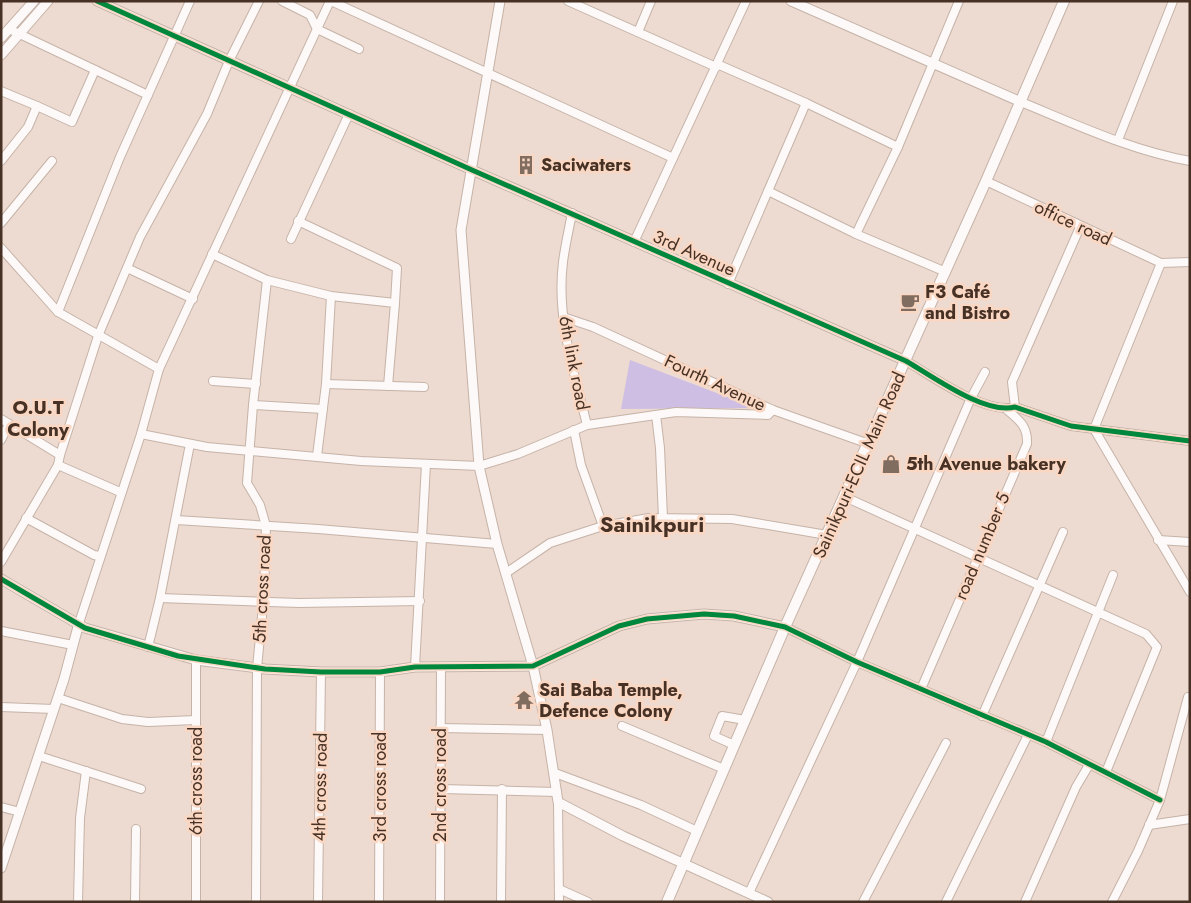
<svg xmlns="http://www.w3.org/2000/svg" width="1191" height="903" font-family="Jost,sans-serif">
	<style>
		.green { fill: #cebee3 }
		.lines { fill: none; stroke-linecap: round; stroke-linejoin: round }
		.minor-casing { stroke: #c6b3a8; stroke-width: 10 }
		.tertiary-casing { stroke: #c6b3a8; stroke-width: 11 }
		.secondary-casing { stroke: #c6b3a8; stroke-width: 12 }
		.minor { stroke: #fcf9f8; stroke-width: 8 }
		.tertiary { stroke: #fcf9f8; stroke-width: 9 }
		.secondary { stroke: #fcf9f8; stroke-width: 10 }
		.cycleway-casing { stroke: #fad7c3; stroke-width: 8 }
		.cycleway { stroke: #00873e; stroke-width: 5 }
		.labels { text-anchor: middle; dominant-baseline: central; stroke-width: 5; stroke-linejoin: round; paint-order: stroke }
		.poi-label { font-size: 18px; font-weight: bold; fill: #473124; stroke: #fad7c3; text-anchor: start }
		.street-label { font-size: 18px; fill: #473124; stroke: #fad7c3 }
		.neighbourhood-label { font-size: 19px; font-weight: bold; fill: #473124; stroke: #fad7c3 }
		.district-label { font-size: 22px; font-weight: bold; fill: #473124; stroke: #fad7c3 }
	</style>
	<rect width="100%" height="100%" fill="#eddad0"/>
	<polygon class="green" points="630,360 756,408 621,409"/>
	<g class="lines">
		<g class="minor-casing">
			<g id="minor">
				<polyline points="282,1 310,15 317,29 359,49"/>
				<polyline points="331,1 673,158"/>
				<polyline points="568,1 716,67"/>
				<polyline points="9,29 148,95"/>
				<polyline points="638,32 651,1"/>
				<polyline points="717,64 806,103"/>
				<polyline points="1,91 37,106"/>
				<path d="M1021 102C1075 124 1132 151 1190 161"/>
				<polyline points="1118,140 1173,1"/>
				<polyline points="1,161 28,127 37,106 72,122 95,70"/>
				<polyline points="986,181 1161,263"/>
				<polyline points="768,191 806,103 898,147"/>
				<path d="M572 213C569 229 565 246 563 262 556 317 574 372 587 425"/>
				<polyline points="298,221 397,268 395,303"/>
				<polyline points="1,223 52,161"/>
				<polyline points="856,234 946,272"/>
				<polyline points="291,239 349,114"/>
				<polyline points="634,242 746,1"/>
				<polyline points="1,248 58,312 159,369"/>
				<polyline points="212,254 267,280 331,296"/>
				<polyline points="1190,262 1161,263 1094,429 1190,592"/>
				<polyline points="127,268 193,299"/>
				<polyline points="728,284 768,191 856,234 898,147 959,1"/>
				<polyline points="58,312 120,157 190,1"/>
				<polyline points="563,317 593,327 773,410 869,444"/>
				<path d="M906 361C932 376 985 415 1015 407L1071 426 1190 441"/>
				<polyline points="213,381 256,384"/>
				<polyline points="326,384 424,387"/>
				<polyline points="253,405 267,280"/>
				<polyline points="1015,407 1012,382 1080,227"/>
				<polyline points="656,415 660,448 663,518"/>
				<polyline points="1,419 60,455"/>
				<polyline points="574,430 581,465 603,526"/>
				<polyline points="141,434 207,447 361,461 479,466 518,454 587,425 676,412 768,415 773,410"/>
				<polyline points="1,440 9,424"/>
				<polyline points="317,456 326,384 331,296 395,303 388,386"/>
				<polyline points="58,465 120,492"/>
				<polyline points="845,497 1146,634 1157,647 1106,772"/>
				<polyline points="26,518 94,555 99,556"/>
				<polyline points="176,520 318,529 497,544"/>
				<polyline points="1158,540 1190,542"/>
				<polyline points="1,562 58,465 60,455 98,336 140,237 207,114 229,61 259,1"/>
				<polyline points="506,573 550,543 603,526 649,518 732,519 827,535"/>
				<polyline points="160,598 299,603 420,601"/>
				<polyline points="79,623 141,434 159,369 330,1"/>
				<polyline points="785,627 857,662 1046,742 1160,800"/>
				<polyline points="1,631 73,645"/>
				<polyline points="148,647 160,598 190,444"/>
				<polyline points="196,660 196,902"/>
				<polyline points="415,667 426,464"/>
				<path d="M921 689 1027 444C1028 426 1019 420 1006 409"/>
				<polyline points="58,698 122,719 148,722 196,720"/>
				<polyline points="1,707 54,709"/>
				<polyline points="982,716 1063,532"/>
				<polyline points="622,726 724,769"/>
				<polyline points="440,728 547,730"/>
				<polyline points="1046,742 1113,575"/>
				<polyline points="734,745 714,736 722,716 745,720"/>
				<polyline points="39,756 141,789"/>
				<polyline points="555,773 641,805 697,831"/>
				<polyline points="441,789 557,792"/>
				<polyline points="558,802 559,902"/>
				<polyline points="1,807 20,812"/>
				<polyline points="1149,825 1190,819"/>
				<polyline points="559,889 588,902"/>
				<polyline points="749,893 857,662 971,398 985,372"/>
				<polyline points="78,902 80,818 86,771"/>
				<polyline points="135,902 136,829"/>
				<polyline points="256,902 257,668 264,595 266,526 260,505 247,483 253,405 323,409"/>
				<polyline points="318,902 321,672"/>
				<polyline points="379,902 380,672"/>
				<polyline points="440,902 441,667"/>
				<polyline points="501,902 502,789"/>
				<polyline points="863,902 946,743"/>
				<polyline points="946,902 1028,735"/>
				<polyline points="1025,902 1076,787 1089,765"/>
				<polyline points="1112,902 1138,851 1160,800 1188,697"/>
			</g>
		</g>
		<g class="tertiary-casing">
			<g id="tertiary">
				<polyline points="97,1 472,170 906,361"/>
				<polyline points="500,1 461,230 479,466 497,544 533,666 547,730 558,802 623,836 768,902"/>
				<polyline points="791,1 1021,102"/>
				<polyline points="1,38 34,1"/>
				<polyline points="1,55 48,1"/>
				<polyline points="1,579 85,628 196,660 265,669 321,672 380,672 415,667 533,666 619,626 647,619 704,614 734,616 785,627"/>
				<polyline points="1,868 64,679 79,623"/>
			</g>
		</g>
		<g class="secondary-casing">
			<polyline id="secondary" points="667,902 785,627 986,181 1064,1"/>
		</g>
		<use href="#minor" class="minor"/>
		<use href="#tertiary" class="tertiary"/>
		<use href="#secondary" class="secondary"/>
		<g class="cycleway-casing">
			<g id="cycleway">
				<path d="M97 1 472 170 906 361C932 376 985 415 1015 407L1071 426 1190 441"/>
				<polyline points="1,579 85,628 178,656 265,669 321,672 380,672 415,667 533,666 619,626 647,619 704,614 734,616 785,627 857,662 1046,742 1160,800"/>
			</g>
		</g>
		<use href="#cycleway" class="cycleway"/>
	</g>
	<defs>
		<g id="building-bare" transform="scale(1.5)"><path d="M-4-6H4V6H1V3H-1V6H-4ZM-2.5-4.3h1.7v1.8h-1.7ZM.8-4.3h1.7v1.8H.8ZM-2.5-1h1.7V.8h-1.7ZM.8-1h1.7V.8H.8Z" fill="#816c60" stroke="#fad7c3" stroke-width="2.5" paint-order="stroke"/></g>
		<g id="cafe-bare" transform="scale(1.5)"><path d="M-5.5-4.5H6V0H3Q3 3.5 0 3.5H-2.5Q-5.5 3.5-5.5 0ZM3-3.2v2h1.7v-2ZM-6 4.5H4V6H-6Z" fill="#816c60" stroke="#fad7c3" stroke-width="2.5" paint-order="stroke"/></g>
		<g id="shop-bare" transform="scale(1.5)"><path d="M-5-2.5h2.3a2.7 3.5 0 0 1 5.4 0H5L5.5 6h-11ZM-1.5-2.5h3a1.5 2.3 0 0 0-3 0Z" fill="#816c60" stroke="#fad7c3" stroke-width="2.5" paint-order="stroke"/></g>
		<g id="temple-bare" transform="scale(1.5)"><path d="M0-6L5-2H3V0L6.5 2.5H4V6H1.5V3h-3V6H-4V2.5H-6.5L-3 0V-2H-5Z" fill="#816c60" stroke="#fad7c3" stroke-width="2.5" paint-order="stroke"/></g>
	</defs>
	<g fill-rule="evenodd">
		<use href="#building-bare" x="526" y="165"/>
		<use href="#cafe-bare" x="910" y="302"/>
		<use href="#shop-bare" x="891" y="464"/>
		<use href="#temple-bare" x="524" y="700"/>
	</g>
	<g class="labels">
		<g class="poi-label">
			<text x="541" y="165">Saciwaters</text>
			<text x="925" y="292">F3 Café<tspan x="925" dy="21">and Bistro</tspan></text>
			<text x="906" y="464">5th Avenue bakery</text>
			<text x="539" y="690">Sai Baba Temple,<tspan x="539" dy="21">Defence Colony</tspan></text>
		</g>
		<g class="street-label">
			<text transform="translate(1073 223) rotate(25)">office road</text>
			<text transform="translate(694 253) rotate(24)">3rd Avenue</text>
			<text transform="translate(574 363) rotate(79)">6th link road</text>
			<text transform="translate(715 383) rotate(25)">Fourth Avenue</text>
			<text transform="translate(859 465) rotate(-66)">Sainikpuri-ECIL Main Road</text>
			<text transform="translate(982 546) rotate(-67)">road number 5</text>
			<text transform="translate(262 589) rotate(-87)">5th cross road</text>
			<text transform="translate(196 781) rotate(-90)">6th cross road</text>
			<text transform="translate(440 785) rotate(-90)">2nd cross road</text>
			<text transform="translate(320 787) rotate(-89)">4th cross road</text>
			<text transform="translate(380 787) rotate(-90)">3rd cross road</text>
		</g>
		<g class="neighbourhood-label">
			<text x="38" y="407">O.U.T<tspan x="38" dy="22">Colony</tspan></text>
		</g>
		<g class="district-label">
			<text x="652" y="524">Sainikpuri</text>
		</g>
	</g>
	<rect width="1191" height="903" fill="none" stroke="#473124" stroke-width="5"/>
</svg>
